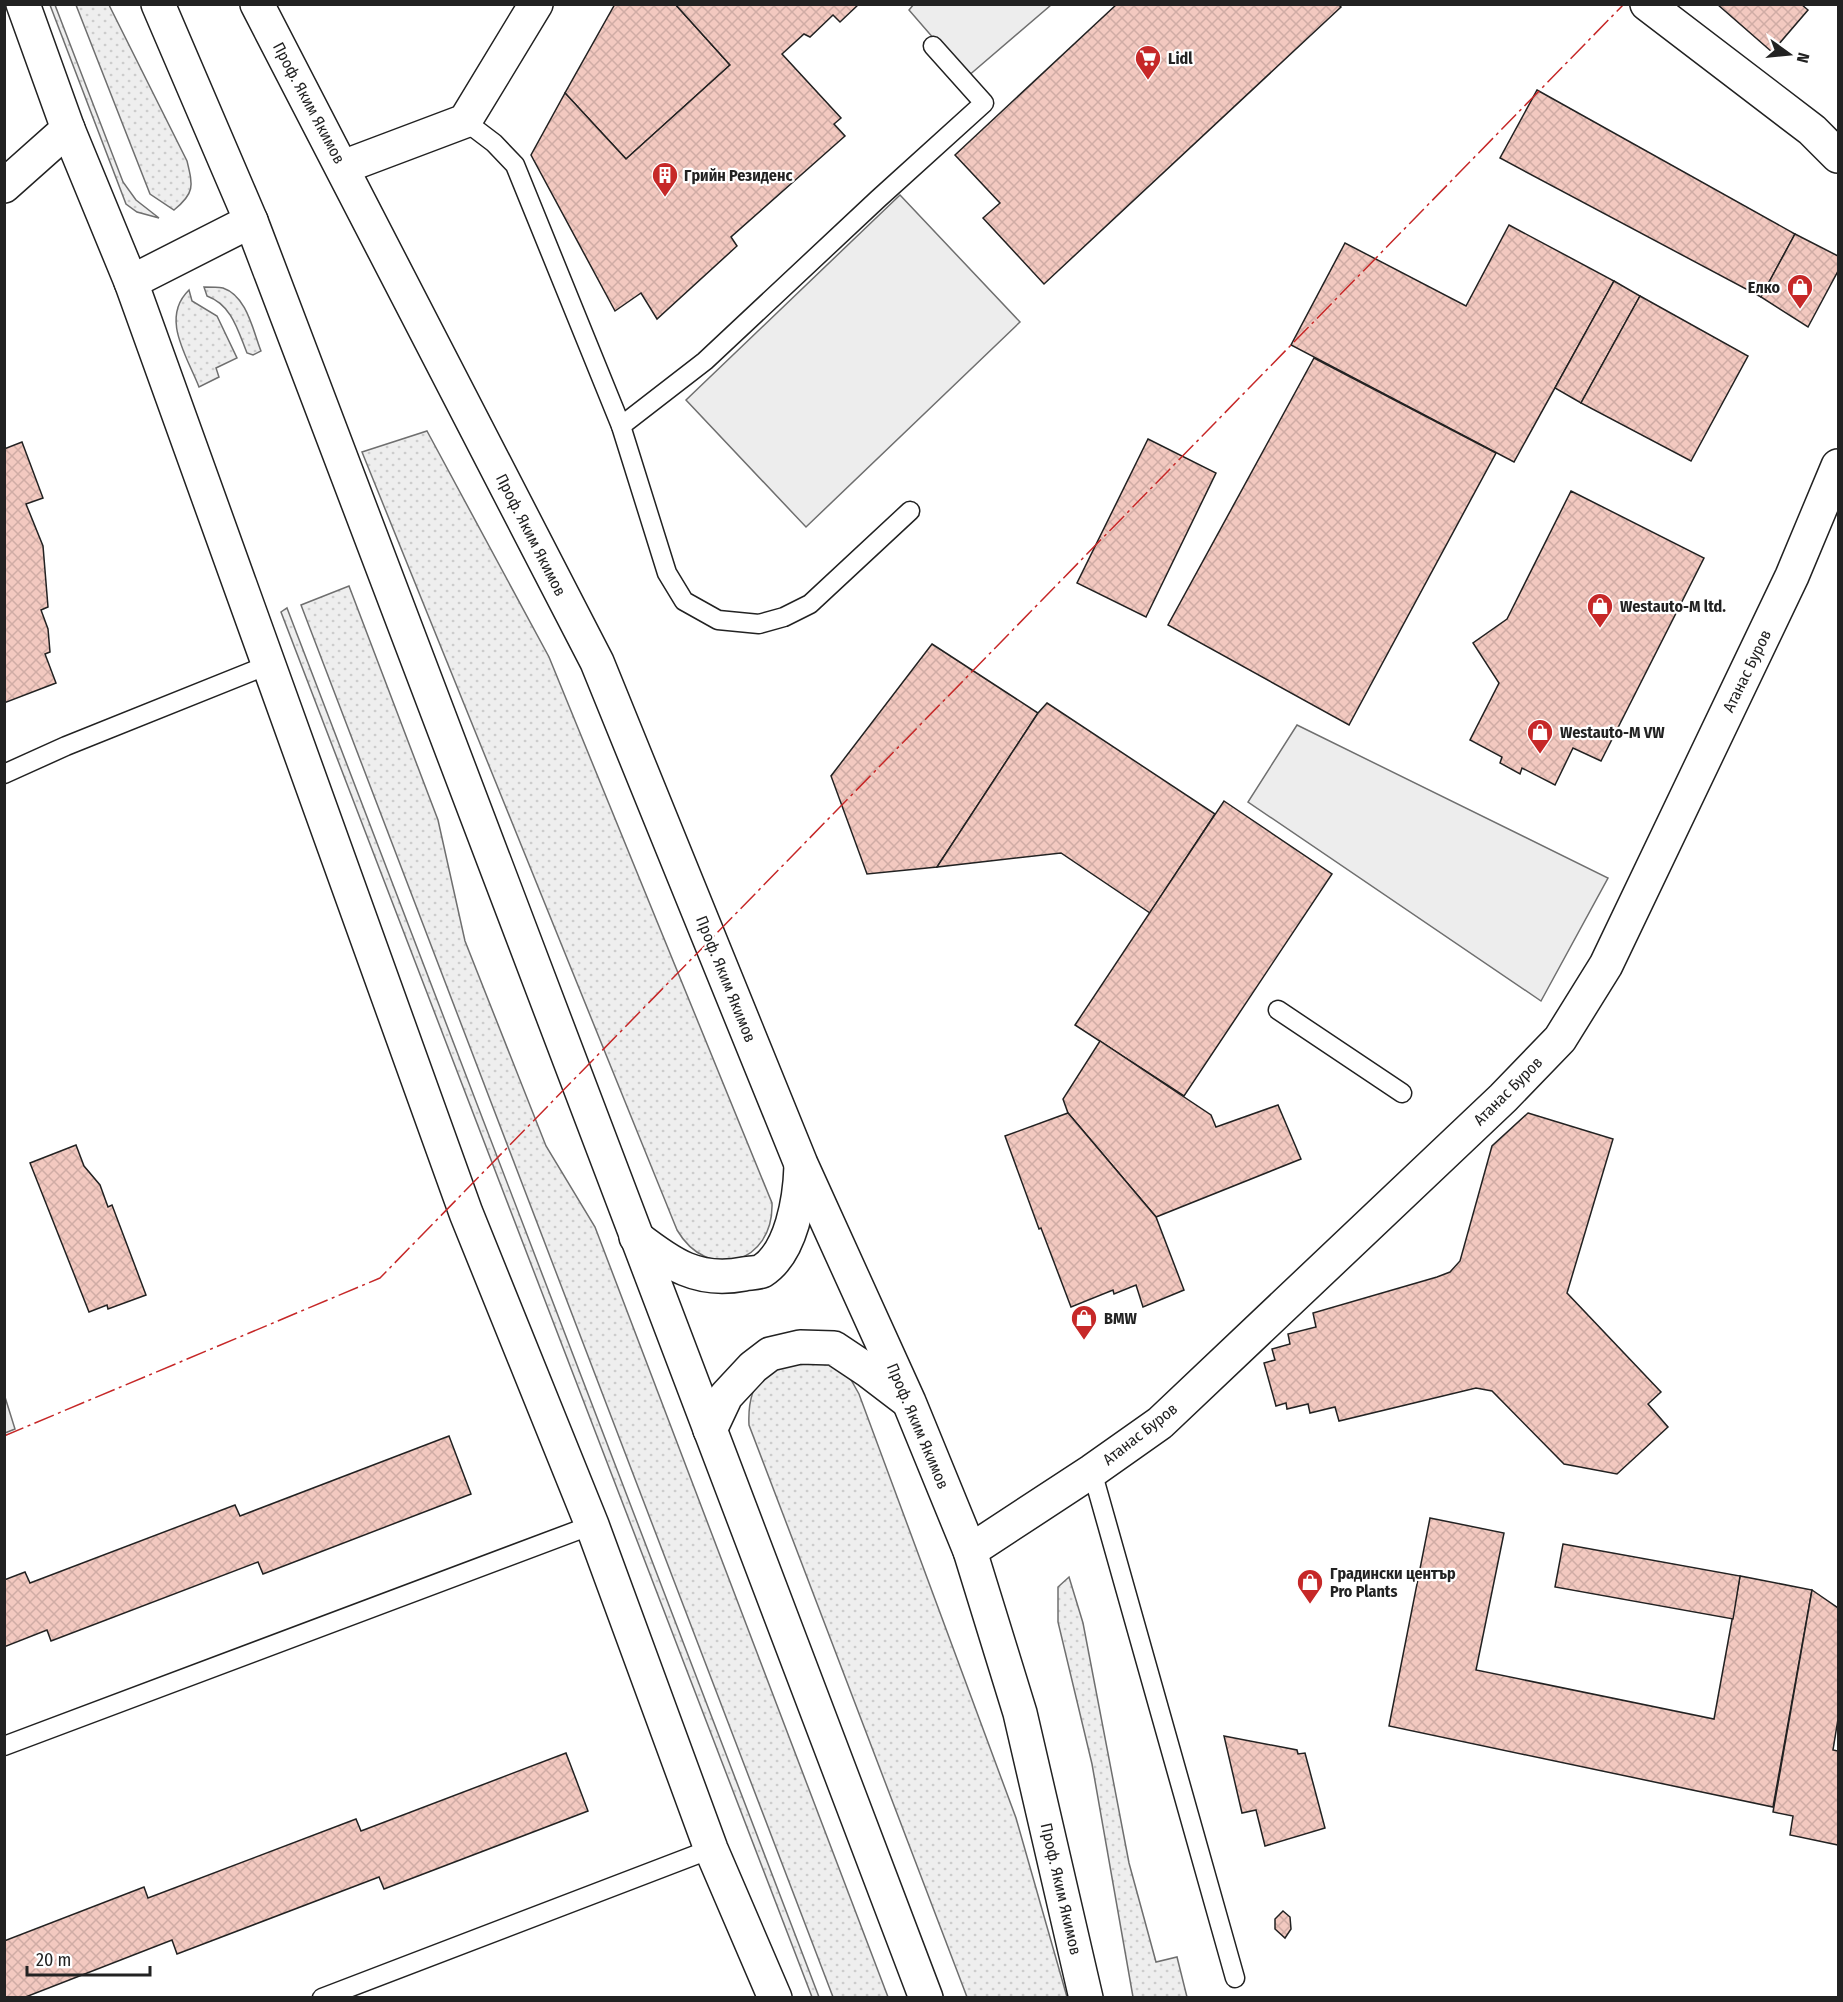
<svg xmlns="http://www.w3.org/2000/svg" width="1843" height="2002" font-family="'Fira Sans Condensed',sans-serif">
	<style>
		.grass { fill: url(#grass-dots); stroke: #6f6f6f; stroke-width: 1.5 }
		.pitch { fill: #eee; stroke: #6f6f6f; stroke-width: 1.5 }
		.parking { fill: #ededed; stroke: #6f6f6f; stroke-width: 1.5 }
		.building { fill: url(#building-cross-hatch); stroke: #222; stroke-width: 1.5 }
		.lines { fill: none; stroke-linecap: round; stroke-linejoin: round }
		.lane-casing { stroke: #222; stroke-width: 21 }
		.street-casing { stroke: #222; stroke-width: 36 }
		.highway-casing { stroke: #222; stroke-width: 36 }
		.lane { stroke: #fff; stroke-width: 18 }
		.street { stroke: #fff; stroke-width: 33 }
		.highway { stroke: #fff; stroke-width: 33 }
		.power { stroke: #c62828; stroke-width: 1.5; stroke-dasharray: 21 4.5 3 4.5; stroke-linecap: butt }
		.labels { text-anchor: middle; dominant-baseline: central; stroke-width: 4.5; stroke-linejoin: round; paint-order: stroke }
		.poi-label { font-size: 16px; font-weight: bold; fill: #222; stroke: #fff; text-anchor: start }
		.street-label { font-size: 16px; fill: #222; stroke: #fff }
	</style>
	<defs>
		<pattern id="grass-dots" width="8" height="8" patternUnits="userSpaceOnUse" patternTransform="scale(1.5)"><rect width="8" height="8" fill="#eee"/><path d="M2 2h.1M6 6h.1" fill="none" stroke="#ccc" stroke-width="1.8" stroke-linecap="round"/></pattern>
		<pattern id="building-cross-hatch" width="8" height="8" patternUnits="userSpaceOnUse" patternTransform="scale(1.5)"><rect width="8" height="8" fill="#f3c9c0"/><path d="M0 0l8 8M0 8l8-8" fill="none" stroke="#d0aca5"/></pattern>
	</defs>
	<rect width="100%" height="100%" fill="#fff"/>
	<g class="grass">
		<polygon points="50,5 55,5 123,182 136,200 159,218 137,212 126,204"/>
		<path d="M76 5H109L187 161C193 186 195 193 174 210L150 194Z"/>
		<path d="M204 287C210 287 217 287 223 288 247 296 253 331 261 351L253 355 247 353C238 331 232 305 207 296Z"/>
		<path d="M189 290 192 301 217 316 237 358 216 368 219 377 199 387C187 356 160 318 189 290Z"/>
		<path d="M427 431 549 657 772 1203C774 1264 708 1283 677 1230L362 452Z"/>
		<polygon points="349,586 438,820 465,941 546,1146 595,1227 888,1997 833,1997 301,605"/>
		<polygon points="287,608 819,1997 812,1997 281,612"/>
		<path d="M821 1359 850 1378 859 1394 1016 1818 1067 1997H967L749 1425C748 1405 752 1382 770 1370 778 1365 810 1361 821 1359Z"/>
		<polygon points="1069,1577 1083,1623 1129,1863 1156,1962 1177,1957 1187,1997 1133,1997 1092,1764 1058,1622 1058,1587"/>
	</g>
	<polygon class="pitch" points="5,1397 15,1429 5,1433 4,1433"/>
	<g class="parking">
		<polygon points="914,4 1051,5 967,77 909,10"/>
		<polygon points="900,195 1020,322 806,527 686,400"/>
		<polygon points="1297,725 1608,878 1541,1001 1248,802"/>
	</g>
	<g class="building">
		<polygon points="615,4 675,4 730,65 626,159 565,93"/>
		<polygon points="675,4 859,4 840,22 833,15 810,37 804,34 782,54 841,118 834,124 845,136 731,237 737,246 657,319 641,293 615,311 531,155 565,93 626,159 730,65"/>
		<polygon points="1117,4 1338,4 1341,7 1044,284 983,218 1000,203 955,155"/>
		<polygon points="1717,4 1801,4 1808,10 1772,52"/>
		<polygon points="1537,90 1795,234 1761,297 1500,158"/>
		<polygon points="1509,225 1614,281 1514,462 1291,345 1345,243 1466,306"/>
		<polygon points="1795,234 1838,256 1838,271 1808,327 1761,297"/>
		<polygon points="1614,281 1640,296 1581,403 1555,388"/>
		<polygon points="1640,296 1748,356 1691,461 1581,403"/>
		<polygon points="1314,358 1496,453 1349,725 1168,625"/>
		<polygon points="1148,439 1216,473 1146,617 1077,583"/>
		<polygon points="22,442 43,498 26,504 43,546 48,607 41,610 48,629 50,652 45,654 56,683 4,703 4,449"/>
		<polygon points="1571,491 1704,558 1601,761 1573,748 1555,785 1522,768 1520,774 1500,763 1502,757 1470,740 1499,683 1473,643 1507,619"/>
		<polygon points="932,644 1038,713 937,867 867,874 831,776"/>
		<polygon points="1047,703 1215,814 1150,913 1061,853 937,867 1038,713"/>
		<polygon points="1224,801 1332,874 1184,1096 1075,1025"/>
		<polygon points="1100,1041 1211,1115 1216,1127 1278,1105 1301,1159 1156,1217 1068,1113 1063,1099"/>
		<polygon points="1068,1113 1156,1217 1184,1290 1143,1307 1136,1285 1114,1294 1113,1290 1071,1307 1041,1228 1039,1229 1005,1136"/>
		<polygon points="1528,1113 1613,1139 1567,1293 1661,1392 1648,1404 1668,1427 1617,1474 1564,1464 1492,1391 1476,1388 1339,1421 1335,1407 1310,1413 1308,1404 1287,1409 1286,1403 1276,1406 1264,1363 1275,1360 1272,1349 1290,1344 1288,1334 1316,1327 1313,1313 1437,1277 1450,1272 1460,1261 1492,1146"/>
		<polygon points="76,1145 84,1166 100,1185 108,1207 112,1205 146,1295 108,1309 107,1305 89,1312 30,1163"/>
		<polygon points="449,1436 471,1494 263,1574 258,1562 51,1641 47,1630 4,1647 4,1580 25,1572 30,1583 235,1505 240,1516"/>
		<polygon points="1430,1518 1504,1533 1476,1670 1714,1719 1740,1576 1812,1590 1773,1807 1389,1726"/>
		<polygon points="1563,1544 1740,1576 1733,1619 1555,1587"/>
		<polygon points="1812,1590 1838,1608 1838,1719 1833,1750 1838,1751 1838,1845 1790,1835 1793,1816 1773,1812"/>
		<polygon points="1224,1736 1297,1750 1298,1754 1305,1753 1325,1828 1265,1846 1256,1810 1242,1813"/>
		<polygon points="566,1753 588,1811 384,1889 379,1877 177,1954 172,1940 23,1998 4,1998 4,1941 144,1887 148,1898 356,1819 361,1831"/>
		<polygon points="1283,1911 1290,1917 1291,1929 1285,1938 1275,1929 1275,1919"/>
	</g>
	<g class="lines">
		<g class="lane-casing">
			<g id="lane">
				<polyline points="465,121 494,143 515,165 621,426 667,573 684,601 718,620 759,624 784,617 810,604 910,511"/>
				<polyline points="621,426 705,361 878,199 984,103 933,46"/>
				<polyline points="4,774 66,746 268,665"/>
				<polyline points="1278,1010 1402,1093"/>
				<polyline points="1092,1471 1235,1978"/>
				<polyline points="4,1746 592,1525"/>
				<polyline points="322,1998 711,1849"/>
			</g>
		</g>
		<g class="street-casing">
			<g id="street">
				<polyline points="23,4 68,129 131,282 466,1213 592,1525 711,1849 775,1998"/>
				<polyline points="1647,4 1812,130 1838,156"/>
				<polyline points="343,167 465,121 536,4"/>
				<polyline points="4,186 68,129"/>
				<polyline points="131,282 251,221"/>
				<polyline points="970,1551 1092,1471 1160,1423 1503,1098 1560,1039 1606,965 1792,576 1838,466"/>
			</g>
		</g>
		<g class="highway-casing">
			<g id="highway">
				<polyline points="158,4 251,221 926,1998"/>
				<polyline points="257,4 597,662 801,1164 909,1402 970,1551 1020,1713 1086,1998"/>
				<path d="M636 1237C671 1264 697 1283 744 1274 749 1273 757 1273 762 1271 792 1252 800 1198 801 1166"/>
				<polyline points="710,1430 726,1396 753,1367 770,1354 800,1347 834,1348 867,1370 905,1399"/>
			</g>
		</g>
		<use href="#lane" class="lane"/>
		<use href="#street" class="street"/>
		<use href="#highway" class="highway"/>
		<polyline class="power" points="4,1436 380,1278 1624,4"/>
	</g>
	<defs>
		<g id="supermarket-pin" transform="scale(1.35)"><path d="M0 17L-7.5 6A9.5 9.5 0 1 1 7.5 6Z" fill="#c62828" stroke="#fff"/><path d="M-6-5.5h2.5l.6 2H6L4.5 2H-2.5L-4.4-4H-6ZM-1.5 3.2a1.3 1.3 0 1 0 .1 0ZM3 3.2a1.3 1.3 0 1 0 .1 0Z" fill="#fff"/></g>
		<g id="building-pin" transform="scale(1.35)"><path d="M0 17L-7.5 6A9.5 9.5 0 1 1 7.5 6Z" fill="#c62828" stroke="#fff"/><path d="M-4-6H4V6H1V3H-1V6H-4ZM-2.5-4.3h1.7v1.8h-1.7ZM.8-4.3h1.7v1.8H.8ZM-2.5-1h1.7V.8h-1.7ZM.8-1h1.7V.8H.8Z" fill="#fff"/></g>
		<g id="shop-pin" transform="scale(1.35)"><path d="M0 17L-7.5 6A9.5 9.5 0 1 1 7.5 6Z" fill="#c62828" stroke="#fff"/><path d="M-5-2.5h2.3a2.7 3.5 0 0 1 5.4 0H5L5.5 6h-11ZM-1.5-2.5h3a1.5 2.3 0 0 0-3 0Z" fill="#fff"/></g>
	</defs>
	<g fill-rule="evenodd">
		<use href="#supermarket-pin" x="1148" y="58"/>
		<use href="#building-pin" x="665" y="175"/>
		<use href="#shop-pin" x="1800" y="287"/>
		<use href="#shop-pin" x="1600" y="606"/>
		<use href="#shop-pin" x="1540" y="732"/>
		<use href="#shop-pin" x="1084" y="1318"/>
		<use href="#shop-pin" x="1310" y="1582"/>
	</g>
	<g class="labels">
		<g class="poi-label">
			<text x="1168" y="58">Lidl</text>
			<text x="684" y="175">Грийн Резиденс</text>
			<text x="1780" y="287" text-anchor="end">Елко</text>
			<text x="1620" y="606">Westauto-M ltd.</text>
			<text x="1560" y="732">Westauto-M VW</text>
			<text x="1104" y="1318">BMW</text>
			<text x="1330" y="1573">Градински център<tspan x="1330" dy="18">Pro Plants</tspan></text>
		</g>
		<g class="street-label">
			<text transform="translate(309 103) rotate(62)">Проф. Яким Якимов</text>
			<text transform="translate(531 535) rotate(63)">Проф. Яким Якимов</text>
			<text transform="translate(1747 671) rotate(-64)">Атанас Буров</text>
			<text transform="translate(726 979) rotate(68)">Проф. Яким Якимов</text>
			<text transform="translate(1508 1091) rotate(-45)">Атанас Буров</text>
			<text transform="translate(918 1426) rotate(67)">Проф. Яким Якимов</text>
			<text transform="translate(1140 1434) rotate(-38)">Атанас Буров</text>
			<text transform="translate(1061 1889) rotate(77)">Проф. Яким Якимов</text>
		</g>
	</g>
	<rect width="1843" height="2002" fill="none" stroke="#222222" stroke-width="12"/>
	<g transform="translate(1789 54) rotate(105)" stroke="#ffffff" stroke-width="4.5" paint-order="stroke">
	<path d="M0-4.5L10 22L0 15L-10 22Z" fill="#222222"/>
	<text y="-9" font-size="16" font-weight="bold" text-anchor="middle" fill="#222222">N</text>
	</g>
	<path d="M27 1966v9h123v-9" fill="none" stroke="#222222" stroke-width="3"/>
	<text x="36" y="1966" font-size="18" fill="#222222" stroke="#ffffff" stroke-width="4.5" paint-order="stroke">20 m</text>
</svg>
